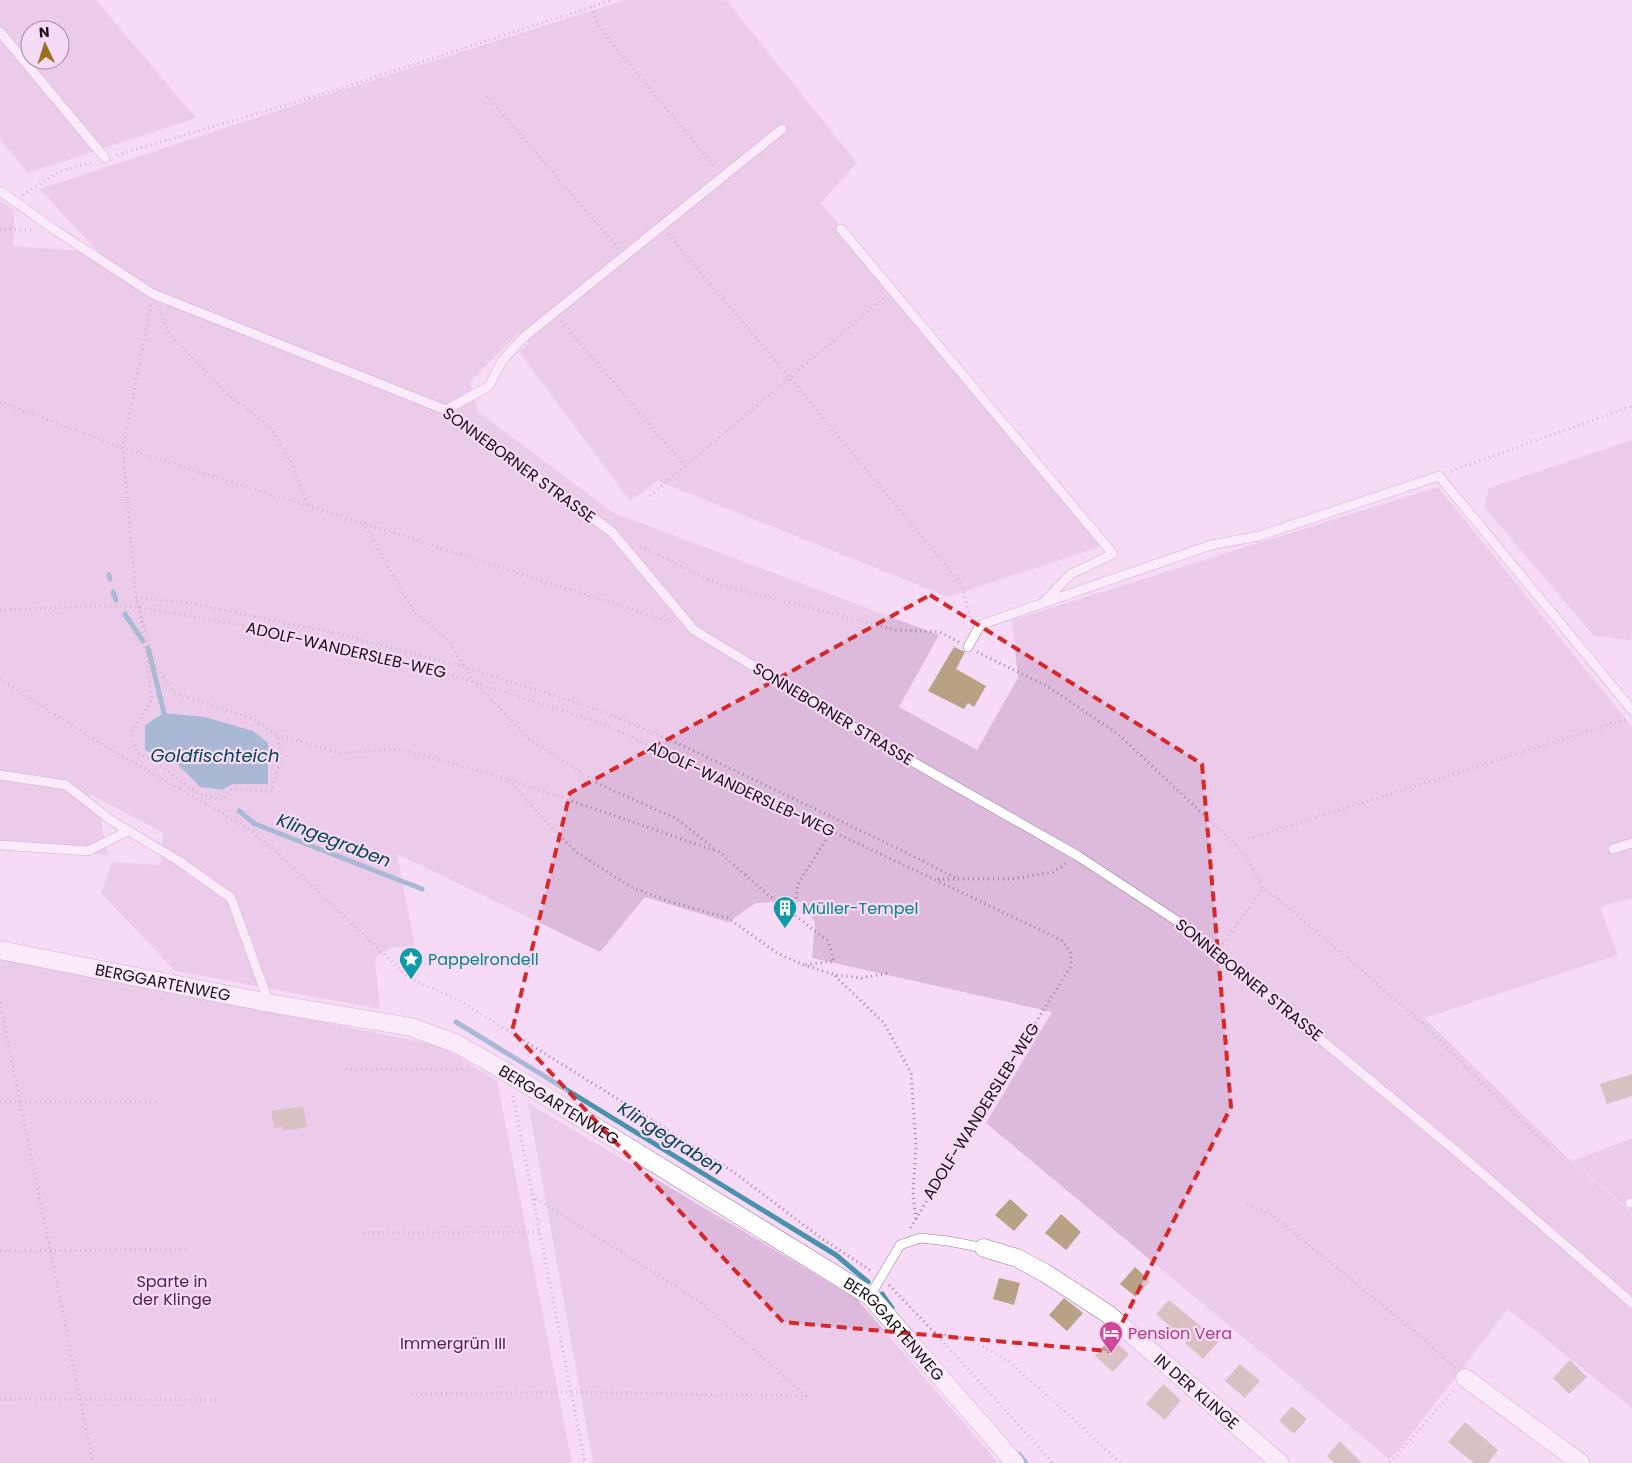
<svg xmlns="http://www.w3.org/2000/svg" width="1632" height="1463" font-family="Poppins,sans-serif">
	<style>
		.green { fill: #ddb9db; fill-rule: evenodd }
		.water { fill: #4a91ad }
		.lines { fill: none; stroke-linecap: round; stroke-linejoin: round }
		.stream { stroke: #4a91ad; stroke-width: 5 }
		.building { fill: #b9a186 }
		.service-casing { stroke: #987e97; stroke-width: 10 }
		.minor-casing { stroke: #987e97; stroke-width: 19 }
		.path { stroke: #998498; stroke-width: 3; stroke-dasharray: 1 4; stroke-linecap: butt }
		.service { stroke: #fff; stroke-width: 9 }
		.minor { stroke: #fff; stroke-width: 18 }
		.marked { fill: none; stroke: #d62828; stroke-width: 4; stroke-dasharray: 10 6; stroke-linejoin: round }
		.labels { text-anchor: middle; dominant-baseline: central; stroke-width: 4.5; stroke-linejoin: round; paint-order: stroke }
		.street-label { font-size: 16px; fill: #1a1019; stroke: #f7dbf6 }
		.culture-label { font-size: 16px; fill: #0d838f; stroke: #f7dbf6; text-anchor: start }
		.park-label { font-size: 16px; fill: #582058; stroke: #f7dbf6 }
		.hotel-label { font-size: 16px; fill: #b23c85; stroke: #f7dbf6; text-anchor: start }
		.water-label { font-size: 18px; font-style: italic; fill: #044559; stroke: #f7dbf6 }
	</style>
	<rect width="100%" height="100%" fill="#f7dbf6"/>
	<g class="green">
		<path d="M0 0H96L196 118 28 173 0 139ZM30 30H60V60H30Z"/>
		<path d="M625 0H726L857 163 821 203 1105 545 948 597 658 481 630 501 519 352 529 343 519 332 470 382 478 412 614 513 939 635 899 707 977 750 1018 678 1012 620 1438 487 1632 727V898L1600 907 1618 955 1424 1018 1572 1162 1632 1213V1408L1508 1309 1400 1449 1389 1459 986 1123 1052 1012 812 958 815 923 805 904 789 898 774 902 756 903 728 922 645 897 600 952 397 854 415 946 390 948 375 958 380 1009 175 971 101 893 112 862 160 865 163 833 88 793 99 810 108 855 0 847V201L15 210 13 246 98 252 40 189 313 99ZM269 761 268 784H233L222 790 201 787 178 765Z"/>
		<polygon points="1632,440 1632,639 1628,640 1594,636 1484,507 1489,488"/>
		<polygon points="0,957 441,1046 497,1081 572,1463 0,1463"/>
		<polygon points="528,1103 857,1299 998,1463 593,1463"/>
		<polygon points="1632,1138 1632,1212 1572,1161"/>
	</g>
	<polygon class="water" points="164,713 205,717 253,731 268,743 268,784 233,784 222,790 200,787 178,765 145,750 145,725"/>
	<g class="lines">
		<g class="stream">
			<polyline points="109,575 110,579"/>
			<polyline points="113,592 116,600"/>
			<polyline points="125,614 143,641"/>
			<polyline points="148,648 164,713 167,717"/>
			<polyline points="239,811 255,824 422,889"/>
			<polyline points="456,1022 836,1255 868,1282"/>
			<polyline points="882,1294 892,1308"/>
			<polyline points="1019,1454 1026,1463"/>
		</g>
	</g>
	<g class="building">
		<polygon points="954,647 965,652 956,669 986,686 974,707 968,703 964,709 928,691"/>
		<polygon points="1632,1074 1632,1096 1607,1104 1600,1084"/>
		<polygon points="303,1106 307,1127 283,1131 283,1126 274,1128 271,1111"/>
		<polygon points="1010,1199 1028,1215 1014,1231 995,1215"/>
		<polygon points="1061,1214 1081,1232 1066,1250 1045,1233"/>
		<polygon points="1135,1267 1150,1281 1136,1297 1120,1284"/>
		<polygon points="999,1278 1020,1283 1014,1305 993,1299"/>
		<polygon points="1064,1298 1083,1313 1067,1331 1049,1315"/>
		<polygon points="1169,1300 1219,1341 1203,1359 1185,1343 1187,1341 1156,1314"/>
		<polygon points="1111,1338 1129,1354 1113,1372 1095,1356"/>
		<polygon points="1570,1360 1587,1377 1569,1394 1553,1378"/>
		<polygon points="1240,1364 1260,1381 1245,1398 1225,1381"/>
		<polygon points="1163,1384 1181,1400 1165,1420 1146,1404"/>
		<polygon points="1292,1406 1307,1419 1294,1434 1279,1421"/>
		<polygon points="1465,1422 1498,1450 1488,1463 1474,1463 1448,1442"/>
		<polygon points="1340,1441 1362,1463 1334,1463 1327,1456"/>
	</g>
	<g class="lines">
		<g class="service-casing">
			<g id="service">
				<polyline points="0,32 105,158"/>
				<polyline points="0,191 55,230 153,294 446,410 612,532 694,630 885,746 1078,856 1191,930 1216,953 1462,1156 1632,1303"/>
				<polyline points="841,229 1113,554 1071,574 1044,602"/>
				<polyline points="446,410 489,386 502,361 524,337 782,129"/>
				<polyline points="968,647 980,625 1211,545 1259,536 1439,476 1632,710"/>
				<polyline points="0,775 66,785 112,821 179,861 231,898 269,1003"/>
				<polyline points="0,845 88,851 128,831"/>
				<polyline points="1613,849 1632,843"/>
				<polyline points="1630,1203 1632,1203"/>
				<polyline points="870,1296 900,1245 920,1238 948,1241 984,1248"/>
			</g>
		</g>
		<g class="minor-casing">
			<g id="minor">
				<path id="s1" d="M0 950 269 1003 411 1027 455 1043 508 1073 870 1296 1015 1463"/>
				<path id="s2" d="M984 1248 1017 1258 1045 1273 1108 1314 1280 1463"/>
				<polyline points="1465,1378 1581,1463"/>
			</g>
		</g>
		<g class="path">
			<polyline points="591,7 597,22 606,36 716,168"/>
			<polyline points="487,96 618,248"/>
			<polyline points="117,155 316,96 613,0"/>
			<polyline points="23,195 58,172 94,162"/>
			<polyline points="0,229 32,230"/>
			<polyline points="668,234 790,378 962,585 970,617"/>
			<polyline points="159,309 168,332 225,392 270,426 293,466 308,506"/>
			<polyline points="561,321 685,466"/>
			<polyline points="0,402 123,448 363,523 671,622"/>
			<polyline points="1451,471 1632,406"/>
			<polyline points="650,496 884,298"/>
			<polyline points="363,523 415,613 448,640 474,682 529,739 599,784 677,819 716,850"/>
			<polyline points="640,546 718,584 896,630 940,632 959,642"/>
			<polyline points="136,598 190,603 336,633 464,667 569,700 609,714 675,742 901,850 958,879"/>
			<polyline points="139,607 152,700 133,730 131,737 138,753 157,763 199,794 222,800 232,789 272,791 281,757 277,735 251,718 174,693 155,665 139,607 136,598 123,448 151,304"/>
			<path d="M0 610 102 606 139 607 240 625 389 657 474 682 603 724 923 874 1061 940C1070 949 1072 954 1071 966L993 1091 909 1230"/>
			<polyline points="977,652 1047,686 1118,734 1241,850 1252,866 1263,888 1275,896 1420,1021 1498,1099 1551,1148"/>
			<polyline points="0,679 98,742 246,827 280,855 409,978 460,1001 642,1114 735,1173 821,1238 873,1272"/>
			<polyline points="277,735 341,753 394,749 430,757 508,779 719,852 766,893 828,941 834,961 804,965"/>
			<polyline points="508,780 551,827 576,852 631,887 671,902 728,918 777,953 804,965 835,975 862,978 890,973"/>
			<polyline points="1248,839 1627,719"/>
			<polyline points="938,879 1012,879 1053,872 1067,863"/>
			<polyline points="794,913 798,884 831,832"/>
			<polyline points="1223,944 1263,888"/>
			<polyline points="835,976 884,1023 911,1073 916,1146 913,1193 916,1219"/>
			<polyline points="0,1002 93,1463"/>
			<polyline points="346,1069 465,1069"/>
			<polyline points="513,1096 585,1463"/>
			<polyline points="0,1102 156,1102"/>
			<polyline points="1247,1204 1272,1215 1424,1339 1455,1368"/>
			<polyline points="363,1233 539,1232"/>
			<polyline points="0,1251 189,1249"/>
			<polyline points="889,1285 935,1333 1053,1463"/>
			<polyline points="935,1333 972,1340 1008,1361 1079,1424 1120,1463"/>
			<polyline points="411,1394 571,1392 806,1396 698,1300 533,1197"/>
			<polyline points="0,1399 218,1400"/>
			<polyline points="1390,1463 1454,1390"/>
		</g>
		<use href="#service" class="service"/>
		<use href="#minor" class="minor"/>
	</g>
	<path d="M0 0H1632V1463H0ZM930 595 1202 764 1231 1107 1108 1351 783 1322 512 1031 570 793Z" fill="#f7dbf6" fill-opacity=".55" fill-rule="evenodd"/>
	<path class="marked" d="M930 595 1202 764 1231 1107 1108 1351 783 1322 512 1031 570 793Z"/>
	<defs>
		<g id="building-pin" transform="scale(1.25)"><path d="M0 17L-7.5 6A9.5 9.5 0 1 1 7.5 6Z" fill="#0f9aa8" stroke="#f7dbf6"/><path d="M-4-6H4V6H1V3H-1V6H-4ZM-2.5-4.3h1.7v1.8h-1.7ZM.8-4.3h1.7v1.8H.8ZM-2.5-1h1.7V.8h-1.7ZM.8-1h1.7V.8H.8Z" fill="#fff"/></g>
		<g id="sight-pin" transform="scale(1.25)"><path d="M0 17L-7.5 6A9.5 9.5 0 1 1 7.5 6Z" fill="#0f9aa8" stroke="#f7dbf6"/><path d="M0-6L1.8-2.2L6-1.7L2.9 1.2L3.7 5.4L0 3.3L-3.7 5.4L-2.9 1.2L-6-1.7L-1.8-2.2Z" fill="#fff"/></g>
		<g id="hotel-pin" transform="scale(1.25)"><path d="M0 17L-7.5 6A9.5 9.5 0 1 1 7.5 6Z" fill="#d1479c" stroke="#f7dbf6"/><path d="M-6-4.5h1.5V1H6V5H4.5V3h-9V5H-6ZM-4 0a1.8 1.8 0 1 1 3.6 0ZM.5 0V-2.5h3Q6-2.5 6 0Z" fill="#fff"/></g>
	</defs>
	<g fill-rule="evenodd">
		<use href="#building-pin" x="785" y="908"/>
		<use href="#sight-pin" x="411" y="959"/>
		<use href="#hotel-pin" x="1111" y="1333"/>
	</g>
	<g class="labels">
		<g class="street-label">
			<text transform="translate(519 465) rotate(36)">SONNEBORNER STRASSE</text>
			<text transform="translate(346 650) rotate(13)">ADOLF-WANDERSLEB-WEG</text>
			<text transform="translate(833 714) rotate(31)">SONNEBORNER STRASSE</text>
			<text transform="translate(741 789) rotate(25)">ADOLF-WANDERSLEB-WEG</text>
			<text transform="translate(1249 980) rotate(39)">SONNEBORNER STRASSE</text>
			<text stroke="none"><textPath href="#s1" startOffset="166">BERGGARTENWEG</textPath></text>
			<text stroke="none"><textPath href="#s1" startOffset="586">BERGGARTENWEG</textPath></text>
			<text transform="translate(981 1111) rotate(-58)">ADOLF-WANDERSLEB-WEG</text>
			<text stroke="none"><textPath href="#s1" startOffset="991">BERGGARTENWEG</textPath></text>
			<text stroke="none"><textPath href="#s2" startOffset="259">IN DER KLINGE</textPath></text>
		</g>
		<g class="culture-label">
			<text x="802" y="908">Müller-Tempel</text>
			<text x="428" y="959">Pappelrondell</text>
		</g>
		<g class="park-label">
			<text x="172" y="1281">Sparte in<tspan x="172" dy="18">der Klinge</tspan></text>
			<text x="453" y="1343">Immergrün III</text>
		</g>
		<g class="hotel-label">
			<text x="1128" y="1333">Pension Vera</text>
		</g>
		<g class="water-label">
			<text x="215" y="755">Goldfischteich</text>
			<text transform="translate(334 840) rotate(21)">Klingegraben</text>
			<text transform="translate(671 1138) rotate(32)">Klingegraben</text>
		</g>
	</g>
	<g transform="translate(45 45) rotate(356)"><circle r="24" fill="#f7dbf6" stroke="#9f8a9e"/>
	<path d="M0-4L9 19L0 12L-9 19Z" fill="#99701d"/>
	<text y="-8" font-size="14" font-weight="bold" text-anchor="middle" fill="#1a1019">N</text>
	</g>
</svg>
